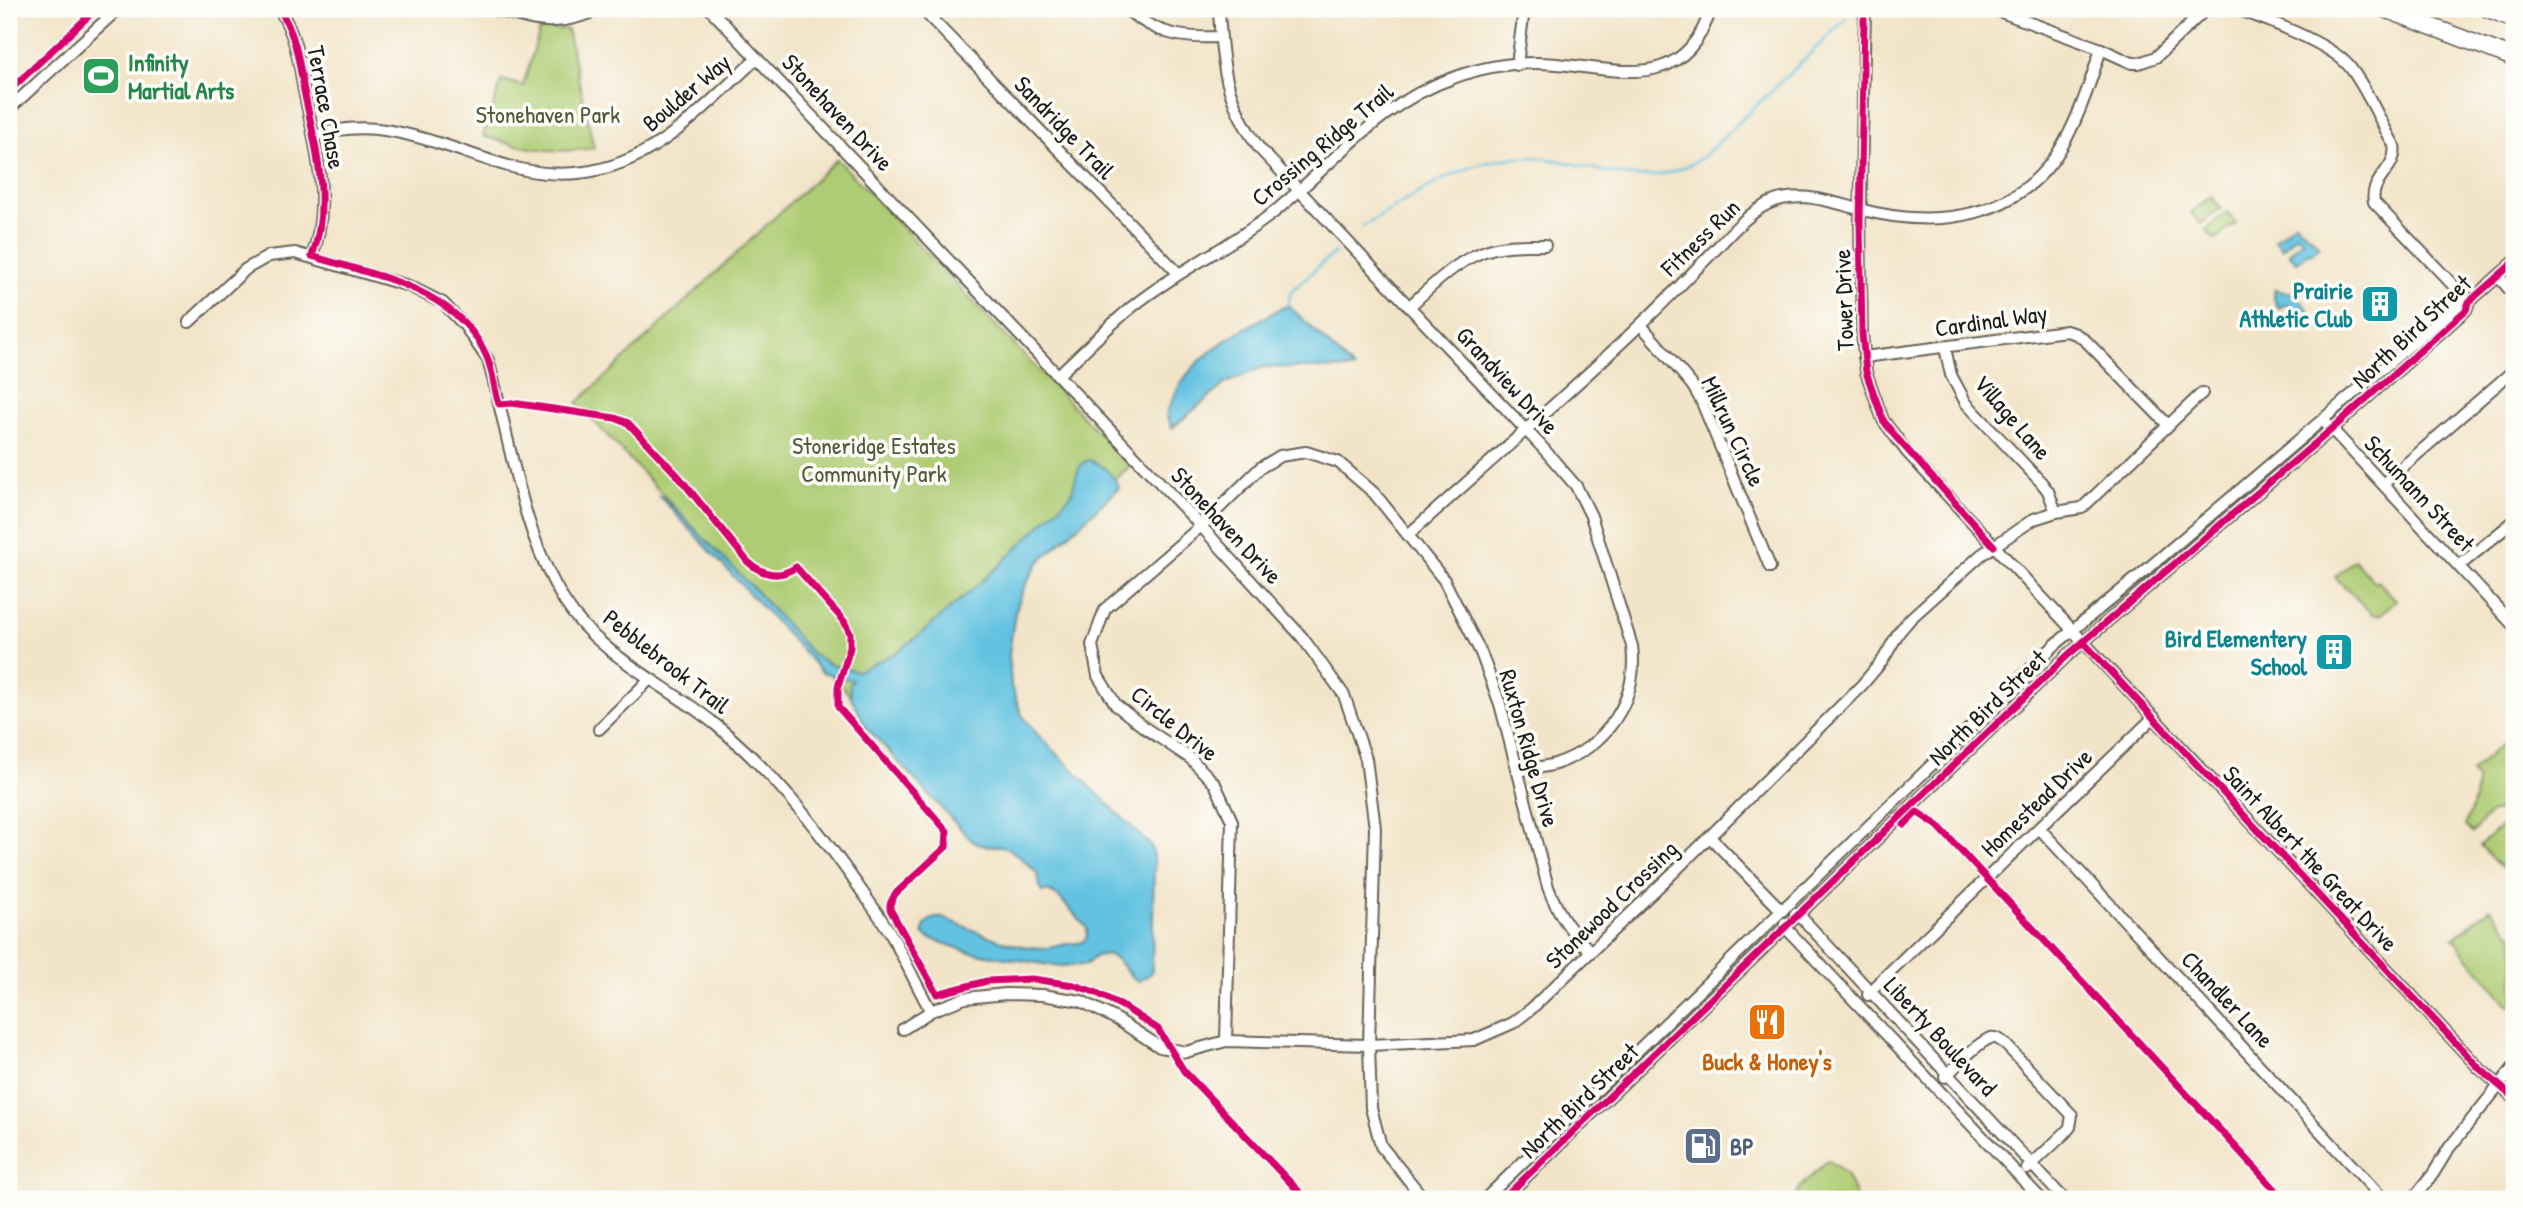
<svg xmlns="http://www.w3.org/2000/svg" width="2523" height="1208" font-family="'Patrick Hand',sans-serif">
	<style>
		.green { fill: #aecc73; stroke: #657448; stroke-width: 2 }
		.water { fill: #62c2e0; stroke: #3f6f7e; stroke-width: 2 }
		.lines { fill: none; stroke-linecap: round; stroke-linejoin: round }
		.stream { stroke: #62c2e0; stroke-width: 2.5 }
		.minor-casing { stroke: #676258; stroke-width: 14 }
		.highway-casing { stroke: #676258; stroke-width: 19 }
		.minor { stroke: #fff; stroke-width: 10 }
		.highway { stroke: #fff; stroke-width: 16 }
		.cycleway-casing { stroke: #fdfcf7; stroke-width: 11 }
		.cycleway { stroke: #d6006c; stroke-width: 7 }
		.labels { text-anchor: middle; dominant-baseline: central; stroke-width: 7; stroke-linejoin: round; paint-order: stroke }
		.leisure-label { font-size: 24px; font-weight: bold; fill: #27864d; stroke: #fdfcf7; text-anchor: start }
		.street-label { font-size: 24px; fill: #1c1c1c; stroke: #fdfcf7 }
		.park-label { font-size: 24px; fill: #4f5a3a; stroke: #fdfcf7 }
		.culture-label { font-size: 24px; font-weight: bold; fill: #0d838f; stroke: #fdfcf7; text-anchor: end }
		.food-label { font-size: 24px; font-weight: bold; fill: #c56008; stroke: #fdfcf7 }
		.service-label { font-size: 24px; font-weight: bold; fill: #4e5e75; stroke: #fdfcf7; text-anchor: start }
	</style>
	<rect width="100%" height="100%" fill="#fdfcf7"/>
	<filter id="ink" filterUnits="userSpaceOnUse"><feTurbulence type="fractalNoise" baseFrequency=".0143" numOctaves="2"/><feDisplacementMap in="SourceGraphic" scale="14" xChannelSelector="R" yChannelSelector="G"/><feConvolveMatrix kernelMatrix="1 2 1 2 8 2 1 2 1" color-interpolation-filters="sRGB"/></filter>
	<filter id="wash" filterUnits="userSpaceOnUse"><feTurbulence type="fractalNoise" baseFrequency=".00686" numOctaves="4" result="noise"/><feDisplacementMap in="SourceGraphic" scale="28" xChannelSelector="R" yChannelSelector="G"/><feGaussianBlur stdDeviation="1.57" result="paint"/><feColorMatrix in="noise" values="0 0 0 0 0 0 0 0 0 0 0 0 0 0 0 0 0 1.4 0 .05"/><feComposite in="paint" operator="in"/></filter>
	<g filter="url(#wash)">
		<rect width="100%" height="100%" fill="#f2e4c8"/>
		<g class="green">
			<path d="M540 29H567L594 148C555 155 521 148 483 136L502 80 523 86Z"/>
			<polygon points="837,159 1130,466 940,643 990,845 577,403"/>
			<polygon points="2211,196 2221,208 2201,224 2191,213"/>
			<polygon points="2227,212 2236,223 2215,240 2206,230"/>
			<polygon points="2354,560 2375,583 2378,581 2396,600 2380,615 2372,614 2335,577"/>
			<polygon points="2505,741 2514,749 2514,789 2500,803 2498,812 2491,812 2472,833 2465,826 2475,799 2477,782 2471,772"/>
			<polygon points="2514,814 2514,876 2495,862 2480,845"/>
			<polygon points="2490,908 2514,936 2514,1002 2509,1006 2453,939"/>
			<polygon points="1828,1160 1846,1174 1857,1199 1794,1199 1799,1188"/>
		</g>
		<g class="water">
			<polygon points="2295,222 2320,246 2312,253 2310,251 2297,262 2289,253 2303,240 2296,234 2282,249 2275,240"/>
			<path d="M2275 289 2283 292H2292L2309 310 2308 317 2299 326 2290 325 2288 320 2292 310 2286 304 2279 308C2274 302 2273 296 2275 289Z"/>
			<path d="M1288 305 1354 369 1263 367 1226 383 1172 428 1166 414C1172 403 1176 390 1183 380 1208 345 1252 324 1288 305Z"/>
			<path d="M1089 460C1102 464 1115 475 1119 488L1038 563 1024 588 1015 612 1009 654 1011 686 1022 715 1038 735 1151 846 1154 858 1152 969 1150 974 1139 981 1135 980 1117 960 1107 954 1096 956 1085 965 1056 966 969 952 929 938 923 934C923 922 932 917 943 918 976 930 1009 949 1046 948 1053 948 1060 945 1067 944 1080 943 1089 944 1087 928L1058 896 1048 891 1042 892C1038 886 1040 882 1038 876 1035 869 1012 849 1004 847 991 845 982 848 971 840L865 726 851 697 849 685 852 680 822 672 659 496 663 497 756 591 813 655 832 665 857 671 896 653 923 632 999 566 1071 495C1076 483 1075 463 1089 460Z"/>
		</g>
		<g class="lines">
			<g class="stream">
				<path d="M1362 227C1409 200 1457 163 1512 158 1585 151 1634 204 1704 156L1847 18"/>
				<polyline points="1288,305 1291,291 1335,252"/>
			</g>
		</g>
	</g>
	<g filter="url(#ink)">
		<g class="lines">
			<g class="minor-casing">
				<g id="minor">
					<path d="M279 9C296 34 299 62 304 91 315 143 332 204 312 256"/>
					<path d="M492 9C537 21 556 29 600 9"/>
					<polyline points="710,9 1201,526 1302,637 1344,695 1366,759 1375,828 1369,1045 1371,1108 1381,1146 1424,1199"/>
					<polyline points="922,9 1179,274"/>
					<path d="M1126 9C1156 34 1182 39 1220 37"/>
					<path d="M1219 9C1222 67 1225 99 1259 148L1542 447 1576 486 1591 516 1632 646C1639 699 1607 747 1555 764 1543 768 1529 768 1517 771"/>
					<polyline points="1865,9 1860,223 1862,334 1866,372 1883,420 1907,452 2479,1068 2514,1098"/>
					<polyline points="1993,9 2101,49 2132,63 2139,63 2156,57 2206,9"/>
					<path d="M2236 9C2263 18 2329 43 2348 65 2364 83 2381 123 2394 145 2399 168 2369 179 2374 202L2469 302"/>
					<polyline points="1517,65 1524,9"/>
					<polyline points="9,109 118,9"/>
					<path d="M314 136C358 121 396 130 438 143 467 152 495 164 525 170 630 191 688 122 757 58"/>
					<polyline points="2498,276 2514,295"/>
					<path d="M1410 306C1435 283 1461 256 1495 248 1511 244 1529 245 1545 245"/>
					<path d="M189 322 246 269 269 256 295 253 409 286 443 303 465 326 488 360C511 441 520 530 565 602 599 656 668 685 716 725 771 770 815 825 856 883 867 899 879 915 889 931 904 957 916 985 931 1011"/>
					<polyline points="1641,325 1692,385 1701,400 1770,567"/>
					<polyline points="1945,348 1951,375 1966,403 2041,482 2048,491 2056,512"/>
					<polyline points="1864,357 2066,331 2076,334 2086,341 2169,426"/>
					<path d="M1058 375C1087 349 1114 319 1145 297 1186 267 1232 245 1273 213 1332 166 1379 103 1453 78 1479 68 1508 63 1536 63 1606 63 1681 102 1711 9"/>
					<polyline points="2327,424 2514,626"/>
					<polyline points="2383,484 2514,370"/>
					<path d="M1408 535C1486 465 1565 397 1640 325 1666 301 1690 275 1715 250 1729 235 1744 218 1762 207 1793 188 1828 201 1859 209 1937 230 2022 219 2064 143 2080 114 2091 80 2101 49"/>
					<polyline points="2459,566 2514,521"/>
					<polyline points="599,729 649,680"/>
					<polyline points="2040,829 2383,1199"/>
					<polyline points="1710,837 1782,911"/>
					<polyline points="1795,914 1800,916 2064,1199"/>
					<polyline points="1785,923 1786,928 2041,1199"/>
					<polyline points="1868,995 1870,991 2154,717"/>
					<polyline points="903,1029 931,1011 965,998 1006,994 1042,995 1081,1001 1118,1020 1160,1047 1186,1052 1226,1041 1369,1045 1474,1040 1513,1023 1531,1009 1675,871 1862,685 1883,660 1899,632 1911,618 1981,555 2034,519 2056,512 2082,508 2202,393"/>
					<path d="M1226 1041 1232 821 1215 784 1190 758 1145 728 1116 705 1098 676 1092 645 1105 609 1201 526 1260 468 1280 456 1306 452 1338 462 1374 493 1444 580 1481 653 1500 704 1548 887C1558 914 1571 932 1591 952"/>
					<path d="M1945 1077C1955 1067 1979 1041 1991 1038 1997 1037 2002 1041 2006 1045L2072 1115 2070 1127 2066 1132 2027 1169"/>
					<polyline points="1485,1199 2056,644 2145,571 2437,322 2455,308 2469,302 2514,262"/>
					<polyline points="1503,1199 2068,655 2332,429 2466,310 2469,302"/>
					<polyline points="2413,1199 2433,1174 2449,1148 2514,1067"/>
				</g>
			</g>
			<g class="highway-casing">
				<g id="highway">
					<polyline points="2385,9 2514,58"/>
					<polyline points="2488,9 2514,19"/>
				</g>
			</g>
			<use href="#minor" class="minor"/>
			<use href="#highway" class="highway"/>
			<g class="cycleway-casing">
				<g id="cycleway">
					<path d="M279 9C296 34 299 62 304 91 315 143 332 204 312 256 376 276 457 288 487 357 493 372 494 389 499 404L512 403 588 414 615 418 628 423 679 477 748 562C763 575 779 579 796 567L844 621 850 633V648L838 687V707L947 831 946 847 895 894 890 904V909L937 994 987 981 1032 979 1074 985 1095 992 1124 1007 1158 1029 1184 1071 1306 1199"/>
					<polyline points="1864,19 1860,223 1862,334 1866,372 1883,420 1895,436 1994,546"/>
					<polyline points="9,91 96,9"/>
					<polyline points="2083,642 2479,1068 2514,1098"/>
					<polyline points="1904,825 1917,812 1938,826 2284,1199"/>
					<polyline points="1503,1199 2068,655 2332,429 2466,310 2469,302 2514,262"/>
				</g>
			</g>
			<use href="#cycleway" class="cycleway"/>
		</g>
	</g>
	<defs>
		<g id="stadium-square" transform="scale(2.0125)"><rect x="-9" y="-9" width="18" height="18" rx="4" fill="#2e9e5b" stroke="#fdfcf7"/><path d="M0-5a6.5 5 0 1 0 0 10a6.5 5 0 1 0 0-10ZM-3.5-1.8h7v3.6h-7Z" fill="#fff"/></g>
		<g id="building-square" transform="scale(2.0125)"><rect x="-9" y="-9" width="18" height="18" rx="4" fill="#0f9aa8" stroke="#fdfcf7"/><path d="M-4-6H4V6H1V3H-1V6H-4ZM-2.5-4.3h1.7v1.8h-1.7ZM.8-4.3h1.7v1.8H.8ZM-2.5-1h1.7V.8h-1.7ZM.8-1h1.7V.8H.8Z" fill="#fff"/></g>
		<g id="restaurant-square" transform="scale(2.0125)"><rect x="-9" y="-9" width="18" height="18" rx="4" fill="#e8710a" stroke="#fdfcf7"/><path d="M-5-6h1v4h1v-4h1v4h1v-4h1v5L-1.5 .5V6h-2V.5L-5-1ZM5-6V6H3V1.5H1.5Q1.5-4 5-6Z" fill="#fff"/></g>
		<g id="fuel-square" transform="scale(2.0125)"><rect x="-9" y="-9" width="18" height="18" rx="4" fill="#5c6f8a" stroke="#fdfcf7"/><path d="M-5.5-6h7V0h2V4h1.3V-2.5L3-4.5l.8-.8L6-3V5H2.5V1h-1V6h-7ZM-4.2-4.7v3.2H.2V-4.7Z" fill="#fff"/></g>
	</defs>
	<g fill-rule="evenodd">
		<use href="#stadium-square" x="101" y="76"/>
		<use href="#building-square" x="2380" y="304"/>
		<use href="#building-square" x="2334" y="652"/>
		<use href="#restaurant-square" x="1767" y="1022"/>
		<use href="#fuel-square" x="1703" y="1146"/>
	</g>
	<g class="labels">
		<g class="leisure-label">
			<text x="128" y="62">Infinity<tspan x="128" dy="28">Martial Arts</tspan></text>
		</g>
		<g class="street-label">
			<text transform="translate(686 92) rotate(-40)">Boulder Way</text>
			<text transform="translate(327 107) rotate(80)">Terrace Chase</text>
			<text transform="translate(838 112) rotate(47)">Stonehaven Drive</text>
			<text transform="translate(1065 127) rotate(46)">Sandridge Trail</text>
			<text transform="translate(1322 144) rotate(-40)">Crossing Ridge Trail</text>
			<text transform="translate(1700 237) rotate(-44)">Fitness Run</text>
			<text transform="translate(1843 300) rotate(-92)">Tower Drive</text>
			<text transform="translate(1991 320) rotate(-8)">Cardinal Way</text>
			<text transform="translate(2411 331) rotate(-43)">North Bird Street</text>
			<text transform="translate(1508 380) rotate(47)">Grandview Drive</text>
			<text transform="translate(2013 417) rotate(49)">Village Lane</text>
			<text transform="translate(1734 431) rotate(65)">Millrun Circle</text>
			<text transform="translate(2420 493) rotate(47)">Schumann Street</text>
			<text transform="translate(1227 525) rotate(47)">Stonehaven Drive</text>
			<text transform="translate(667 661) rotate(38)">Pebblebrook Trail</text>
			<text transform="translate(1987 707) rotate(-44)">North Bird Street</text>
			<text transform="translate(1175 723) rotate(39)">Circle Drive</text>
			<text transform="translate(1530 748) rotate(74)">Ruxton Ridge Drive</text>
			<text transform="translate(2036 802) rotate(-44)">Homestead Drive</text>
			<text transform="translate(2311 858) rotate(47)">Saint Albert the Great Drive</text>
			<text transform="translate(1611 904) rotate(-44)">Stonewood Crossing</text>
			<text transform="translate(2228 999) rotate(47)">Chandler Lane</text>
			<text transform="translate(1941 1036) rotate(47)">Liberty Boulevard</text>
			<text transform="translate(1579 1100) rotate(-44)">North Bird Street</text>
		</g>
		<g class="park-label">
			<text x="548" y="114">Stonehaven Park</text>
			<text x="874" y="445">Stoneridge Estates<tspan x="874" dy="28">Community Park</tspan></text>
		</g>
		<g class="culture-label">
			<text x="2353" y="290">Prairie<tspan x="2353" dy="28">Athletic Club</tspan></text>
			<text x="2307" y="638">Bird Elementery<tspan x="2307" dy="28">School</tspan></text>
		</g>
		<g class="food-label">
			<text x="1767" y="1061">Buck &amp; Honey's</text>
		</g>
		<g class="service-label">
			<text x="1730" y="1146">BP</text>
		</g>
	</g>
	<rect width="2523" height="1208" fill="none" stroke="#fdfcf7" stroke-width="35"/>
</svg>
